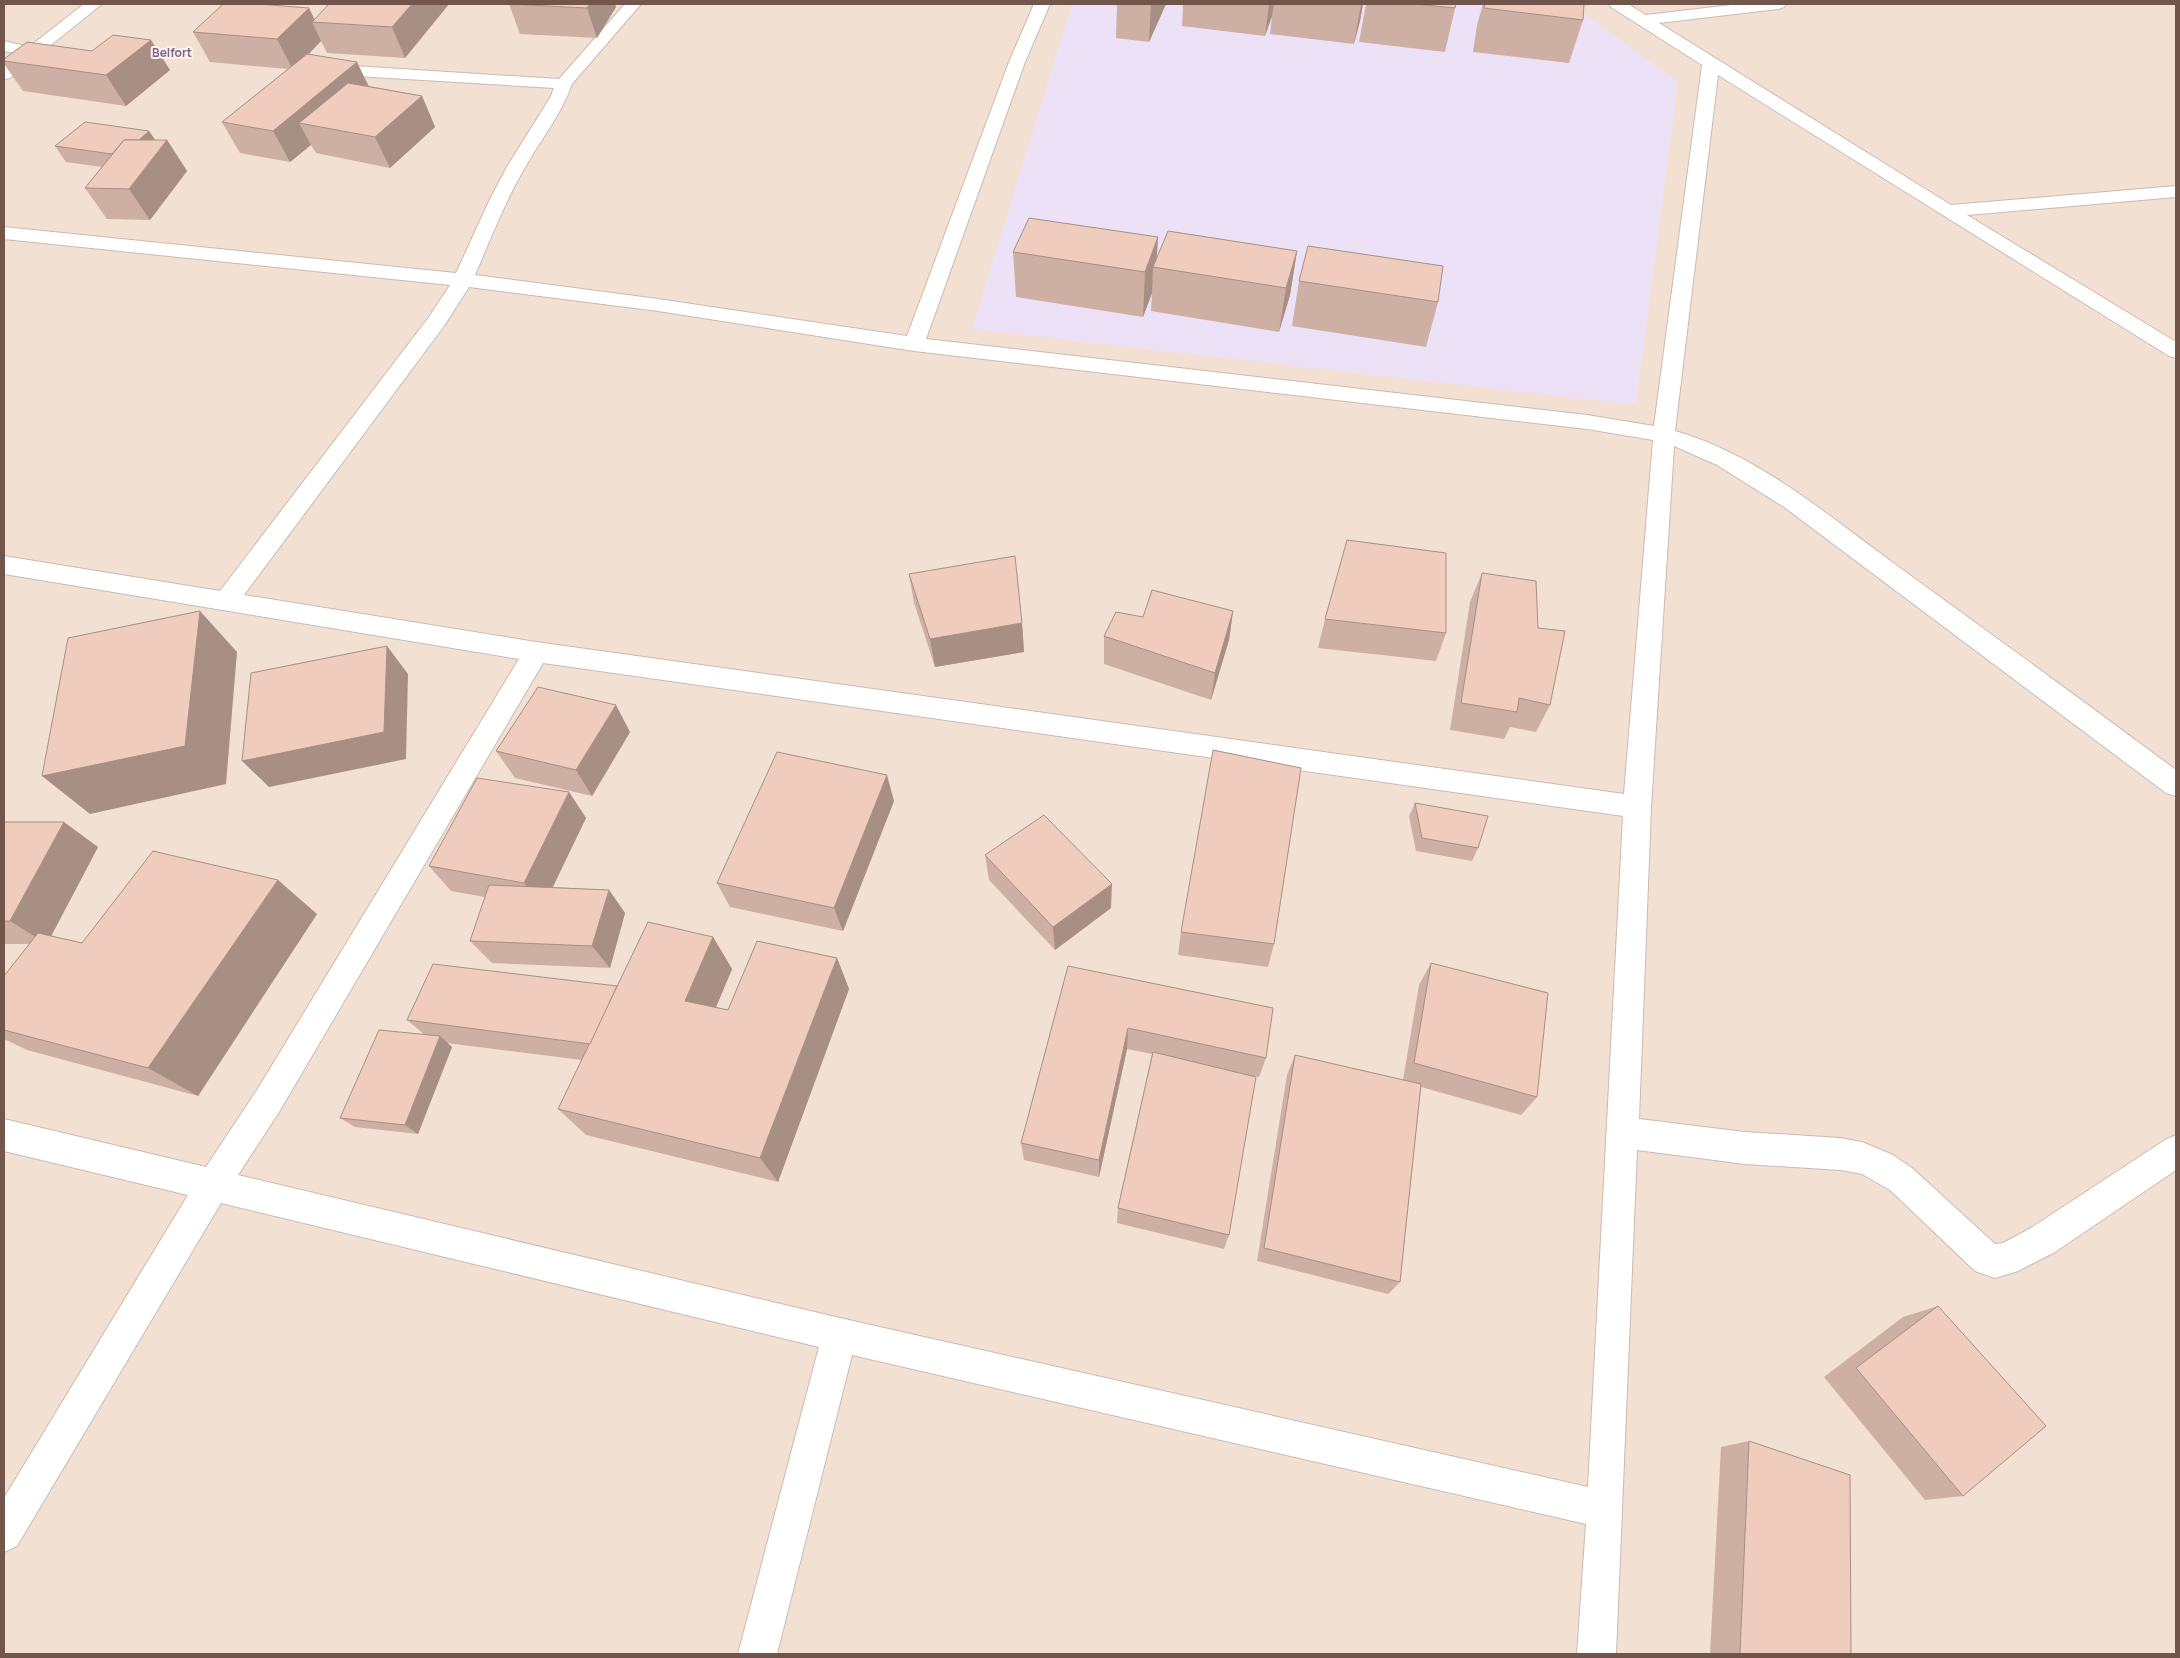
<svg xmlns="http://www.w3.org/2000/svg" width="2180" height="1658" font-family="Manrope,sans-serif">
	<style>
		.residential { fill: #f2e1d3 }
		.education { fill: #ede1f7 }
		.lines { fill: none; stroke-linecap: round; stroke-linejoin: round }
		.street-casing { stroke: #ceb9ae; stroke-width: 2 }
		.street { fill: #fff; fill-rule: evenodd }
		.wall { fill: #ceafa3 }
		.shaded-wall { fill: #a78f84 }
		.building { fill: #efccbd; stroke: #a78f84 }
		.labels { text-anchor: middle; dominant-baseline: central; stroke-width: 4; stroke-linejoin: round; paint-order: stroke }
		.far-neighbourhood-label { font-size: 12px; font-weight: bold; fill: #7b638e; stroke: #fef4ea }
	</style>
	<rect width="100%" height="100%" fill="#fbf0e4"/>
	<rect class="residential" x="4" y="4" width="2172" height="1650"/>
	<polygon class="education" points="1072,4 1571,4 1678,82 1636,405 972,329"/>
	<g class="lines">
		<g class="street-casing">
			<g id="street">
				<polygon points="84,4 102,4 10,78 4,79 4,66 19,54 4,51 4,41 29,47"/>
				<path d="M625 4H641L572 84C562 113 542 138 527 164 506 199 491 238 475 275L658 299 907 336 1009 62 1034 4H1050L1025 62 926 339 1587 415 1654 426 1702 65 1611 7 1609 4H1628L1646 15 1740 4H1786L1784 7 1778 9 1659 23 1951 205 2176 186V197L1967 215 2176 342V358L2169 356 1718 75 1675 431C1756 454 1825 513 1892 562 1987 631 2082 700 2176 770V796L2166 793 1784 507 1717 465 1674 446 1651 807 1639 1119 1745 1132 1840 1138 1862 1142 1893 1155 1912 1168 1995 1244 2003 1243 2031 1228 2165 1140 2176 1135V1170L2055 1252 2018 1271 1995 1278 1975 1271 1890 1190 1862 1174 1840 1170 1745 1164 1637 1150 1616 1654H1577L1586 1524 852 1355 777 1654H738L819 1347 221 1203 17 1546 4 1552V1498L188 1195 4 1151V1119L206 1167 257 1090 519 659 4 574V556L220 591 429 317 450 285 4 239V227L456 273 490 199 508 165 550 98 554 88 323 74 317 73 315 69 317 65 323 64 559 79ZM469 287 658 311 914 351 1587 429 1653 440 1624 794 536 642 244 595 444 326ZM543 663 1623 816 1588 1487 840 1318 238 1175 279 1112Z"/>
			</g>
		</g>
		<use href="#street" class="street"/>
	</g>
	<g class="wall">
		<polygon points="449,4 405,58 327,53 321,41 309,54 369,86 422,96 435,127 390,168 316,153 311,145 290,162 240,153 222,122 288,69 210,62 193,32 309,8 315,20"/>
		<polygon points="509,4 615,4 616,7 597,38 520,34"/>
		<polygon points="1117,4 1166,4 1149,42 1116,38"/>
		<polygon points="1183,4 1363,4 1360,21 1354,44 1270,34 1272,16 1265,36 1182,26"/>
		<polygon points="1366,4 1456,4 1445,52 1359,42"/>
		<polygon points="1483,4 1584,4 1583,20 1569,63 1473,52 1477,25"/>
		<polygon points="4,59 170,70 126,106 23,91 4,64"/>
		<polygon points="149,131 155,140 167,140 187,171 150,220 107,219 85,188 102,167 66,162 55,146"/>
		<polygon points="1158,237 1157,257 1297,251 1290,295 1279,332 1151,311 1152,293 1143,317 1016,297 1013,252"/>
		<polygon points="1299,281 1438,302 1426,347 1292,326"/>
		<polygon points="1482,573 1538,628 1550,705 1536,732 1510,727 1504,739 1450,730 1470,602"/>
		<polygon points="909,574 1022,623 1024,652 935,667 914,603"/>
		<polygon points="1233,611 1229,640 1211,700 1104,664 1104,636 1143,617"/>
		<polygon points="1325,619 1446,633 1436,661 1318,648"/>
		<polygon points="630,732 592,796 515,778 496,751"/>
		<polygon points="569,792 586,818 553,887 609,890 625,913 610,968 492,963 470,941 485,897 451,891 429,866"/>
		<polygon points="894,801 843,931 730,907 717,883"/>
		<polygon points="1415,803 1478,848 1472,861 1416,851 1409,816"/>
		<polygon points="4,822 98,847 51,936 82,943 317,914 198,1096 27,1050 4,1039 4,974 5,975 29,944 4,944"/>
		<polygon points="985,855 1111,908 1055,950 989,880"/>
		<polygon points="1181,932 1274,944 1268,967 1178,955"/>
		<polygon points="713,937 732,969 716,1007 728,1010 837,958 849,989 778,1182 586,1135 558,1109 582,1060 447,1043 452,1047 418,1134 355,1127 340,1118 425,1035 407,1020 617,987"/>
		<polygon points="1431,963 1537,1097 1521,1115 1421,1087 1400,1282 1388,1294 1257,1261 1287,1075 1295,1055 1403,1080 1419,985"/>
		<polygon points="1068,966 1266,1058 1259,1077 1247,1075 1229,1235 1224,1249 1117,1223 1118,1208 1152,1054 1127,1049 1099,1177 1024,1160 1021,1143"/>
		<polygon points="1938,1306 1963,1496 1925,1500 1824,1377 1903,1317"/>
		<polygon points="1749,1441 1851,1654 1710,1654 1721,1447"/>
	</g>
	<g class="shaded-wall">
		<polygon points="412,4 449,4 405,58 392,27"/>
		<polygon points="590,4 615,4 616,7 597,38 587,8"/>
		<polygon points="1151,4 1166,4 1149,42"/>
		<polygon points="1269,4 1274,4 1272,16 1265,36"/>
		<polygon points="1361,4 1363,4 1360,21 1354,44"/>
		<polygon points="309,8 316,23 312,22 321,41 293,70 277,39"/>
		<polygon points="151,40 170,70 126,106 106,75"/>
		<polygon points="357,62 372,93 299,123 311,145 290,162 273,131"/>
		<polygon points="422,96 435,127 390,168 375,137"/>
		<polygon points="149,131 160,147 120,155"/>
		<polygon points="167,140 187,171 150,220 129,189"/>
		<polygon points="1158,237 1156,267 1153,267 1152,293 1143,317 1145,272"/>
		<polygon points="1297,251 1290,295 1279,332 1286,288"/>
		<polygon points="200,611 237,652 226,784 90,814 42,776"/>
		<polygon points="1233,611 1229,640 1211,700 1215,673"/>
		<polygon points="1022,623 1024,652 935,667 930,639"/>
		<polygon points="387,646 408,674 406,759 269,787 242,761"/>
		<polygon points="616,705 630,732 592,796 576,770"/>
		<polygon points="887,775 894,801 843,931 834,908"/>
		<polygon points="569,792 586,818 543,907 524,883"/>
		<polygon points="64,822 98,847 47,944 10,921"/>
		<polygon points="278,880 317,914 198,1096 148,1068"/>
		<polygon points="1112,884 1111,908 1055,950 1053,927"/>
		<polygon points="609,890 625,913 610,968 592,946"/>
		<polygon points="713,937 732,969 706,1031 685,1001"/>
		<polygon points="837,958 849,989 778,1182 760,1158"/>
		<polygon points="1128,1028 1127,1049 1099,1177 1099,1160"/>
		<polygon points="440,1036 452,1047 418,1134 405,1125"/>
	</g>
	<g class="building">
		<polygon points="223,4 258,4 309,8 277,39 193,32"/>
		<polygon points="329,4 412,4 392,27 312,22"/>
		<polygon points="509,4 590,4 587,8"/>
		<polygon points="1414,4 1456,4 1455,8"/>
		<polygon points="1485,4 1584,4 1583,20 1484,8"/>
		<polygon points="113,35 151,40 106,75 4,61 4,59 27,42 92,51"/>
		<polygon points="307,54 357,62 273,131 222,122"/>
		<polygon points="348,83 422,96 375,137 299,123"/>
		<polygon points="85,122 149,131 139,140 124,140 112,154 55,146"/>
		<polygon points="124,140 167,140 129,189 85,188"/>
		<polygon points="1029,218 1158,237 1145,272 1013,252"/>
		<polygon points="1168,231 1297,251 1286,288 1153,267"/>
		<polygon points="1308,246 1443,266 1438,302 1299,281"/>
		<polygon points="1347,540 1446,553 1446,633 1325,619"/>
		<polygon points="1015,556 1022,623 930,639 909,574"/>
		<polygon points="1482,573 1536,581 1538,628 1565,631 1550,705 1519,698 1517,712 1461,703"/>
		<polygon points="1152,590 1233,611 1215,673 1104,636 1116,612 1143,617"/>
		<polygon points="200,611 185,746 42,776 68,638"/>
		<polygon points="387,646 384,732 242,761 251,673"/>
		<polygon points="538,687 616,705 576,770 496,751"/>
		<polygon points="1213,750 1301,768 1274,944 1181,932"/>
		<polygon points="777,752 887,775 834,908 717,883"/>
		<polygon points="477,778 569,792 524,883 429,866"/>
		<polygon points="1415,803 1488,816 1478,848 1422,838"/>
		<polygon points="1044,815 1112,884 1053,927 985,855"/>
		<polygon points="4,822 64,822 10,921 4,921"/>
		<polygon points="153,851 278,880 148,1068 4,1030 4,976 38,933 82,943"/>
		<polygon points="489,885 609,890 592,946 470,941"/>
		<polygon points="648,922 713,937 685,1001 728,1010 757,941 837,958 760,1158 558,1109"/>
		<polygon points="1431,963 1548,993 1537,1097 1414,1063"/>
		<polygon points="433,964 617,986 590,1044 407,1020"/>
		<polygon points="1068,966 1273,1008 1266,1058 1128,1028 1099,1160 1021,1143"/>
		<polygon points="379,1030 440,1036 405,1125 340,1118"/>
		<polygon points="1153,1052 1256,1077 1229,1235 1118,1208"/>
		<polygon points="1295,1055 1421,1084 1400,1282 1264,1248"/>
		<polygon points="1938,1306 2046,1426 1963,1496 1856,1368"/>
		<polygon points="1749,1441 1850,1475 1851,1654 1740,1654"/>
	</g>
	<g class="labels">
		<g class="far-neighbourhood-label">
			<text x="172" y="52">Belfort</text>
		</g>
	</g>
	<rect width="2180" height="1658" fill="none" stroke="#72554b" stroke-width="10"/>
</svg>
